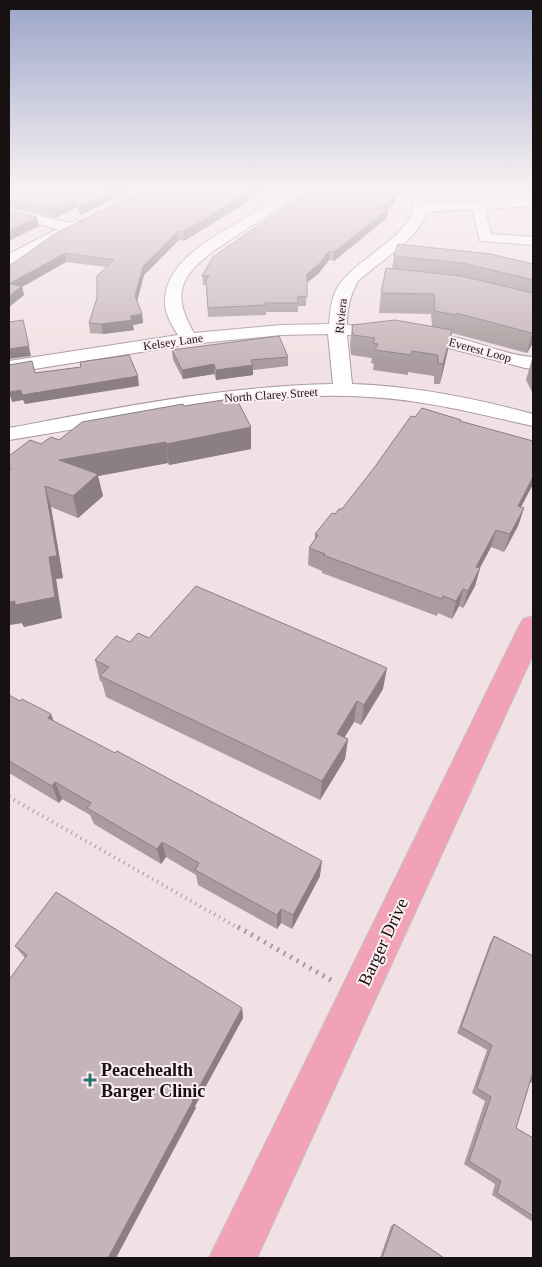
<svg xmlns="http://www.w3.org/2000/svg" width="542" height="1267" font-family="Georgia,serif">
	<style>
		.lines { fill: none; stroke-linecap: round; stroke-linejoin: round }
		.minor-casing { stroke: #a9999c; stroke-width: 2 }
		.major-casing { stroke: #c7c6c6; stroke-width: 2 }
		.path-far1 { stroke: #a6999b; stroke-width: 4; stroke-dasharray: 1 4.5; stroke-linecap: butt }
		.path { stroke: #a6999b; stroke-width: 5; stroke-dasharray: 2 5.5; stroke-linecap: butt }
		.minor { fill: #fff; fill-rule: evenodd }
		.major { fill: #f2a2b8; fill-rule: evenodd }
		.wall { fill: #aa9c9e }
		.shaded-wall { fill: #8b7f81 }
		.building { fill: #c6b5b8; stroke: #8b7f81 }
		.poi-dot { fill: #2b736c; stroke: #fdeff1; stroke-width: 2 }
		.labels { text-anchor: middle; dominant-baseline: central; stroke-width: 4; stroke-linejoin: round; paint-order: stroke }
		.far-street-label { font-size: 12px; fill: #171112; stroke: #fdeff1 }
		.near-street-label { font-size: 18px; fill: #171112; stroke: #fdeff1 }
		.near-poi-label { font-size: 18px; font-weight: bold; fill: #171112; stroke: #fdeff1; text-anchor: start }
	</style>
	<rect width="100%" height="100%" fill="#f2e1e4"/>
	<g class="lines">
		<g class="minor-casing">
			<g id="minor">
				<path d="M283 188 296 189C271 224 194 250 183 286 178 303 186 319 194 333L282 325 329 324C330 313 331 300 336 290 353 258 409 240 413 206 414 200 410 193 409 188H421L428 204 533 198V206L485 209 491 234 533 237V245L480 241 472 209 426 212C421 238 377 263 358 281 350 295 347 309 347 325 384 326 422 330 458 338 483 344 507 355 533 357V369L525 368 433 344 374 336 347 335 352 384C414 386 474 398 533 414V426C478 414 426 400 369 397 247 389 128 422 9 440V428C116 408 223 386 333 384L328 334 282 335 191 344 9 373V361L178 335C172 326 165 314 165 303 164 257 222 234 254 212 265 205 274 197 283 188Z"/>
				<polygon points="9,208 69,223 78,220 83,221 85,224 83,227 9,265 9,254 57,229 9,216"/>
			</g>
		</g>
		<g class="major-casing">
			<polygon id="major" points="533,616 533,655 257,1258 209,1258 519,626 523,619"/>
		</g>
		<polyline class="path-far1" points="9,797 240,929"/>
		<polyline class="path" points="238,927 331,980"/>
		<use href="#minor" class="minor"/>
		<use href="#major" class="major"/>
	</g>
	<g class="wall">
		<polygon points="9,188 137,188 81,215 76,207 56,218 9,207"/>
		<polygon points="270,188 184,241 179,240 144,275 137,302 142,314 143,323 133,325 134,330 103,334 90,333 89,323 97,298 106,267 66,262 22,287 24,295 9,307 9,266"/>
		<polygon points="360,188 398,188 398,194 394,204 388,209 387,218 334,261 329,260 319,273 307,283 306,306 298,306 298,312 266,312 266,315 208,317 206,285 203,285 202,276 336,189"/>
		<polygon points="394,256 533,264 533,343 527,353 452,333 452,335 451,335 440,384 434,384 434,376 408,372 408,375 373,370 374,364 371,363 372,358 351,355 350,345 352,325 432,326 431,314 379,313 381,293 392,269"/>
		<polygon points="172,350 288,357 288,366 253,370 253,375 216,380 214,374 183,379 173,360"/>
		<polygon points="532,359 533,359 533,394 526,380"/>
		<polygon points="184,406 251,449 169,465 168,463 98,476 103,496 78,518 51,507 63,578 56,579 62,618 24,627 22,623 9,625 9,456 41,444"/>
		<polygon points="415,417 461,420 461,422 533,441 533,484 521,507 524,508 518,526 504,552 491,547 480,568 475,586 463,608 459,606 452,619 438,613 437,616 322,573 322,571 308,565 309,548 315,540 315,534 335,514 342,509"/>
		<polygon points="149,638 383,689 361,725 354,722 344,738 348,739 345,759 320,800 106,697 102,682 100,681 95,660 130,642"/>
		<polygon points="9,695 320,876 292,929 281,923 277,929 198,885 196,875 166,857 161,864 94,824 90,815 62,799 59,803 9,773"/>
		<polygon points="494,936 533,956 533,1084 530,1082 516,1128 533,1138 533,1222 492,1195 495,1184 464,1164 485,1101 472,1093 487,1050 457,1033 490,943"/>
		<polygon points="15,946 242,1008 243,1018 195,1106 196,1108 25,958"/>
		<polygon points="394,1224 444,1258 380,1258 391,1226"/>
	</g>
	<g class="shaded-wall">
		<polygon points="119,188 137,188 81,215 79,207"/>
		<polygon points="256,188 270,188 184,241 183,232"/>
		<polygon points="398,188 398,194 394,204 385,212 388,209 387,218 334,261 334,252 381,208"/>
		<polygon points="75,199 76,207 56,218 54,209"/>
		<polygon points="37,217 39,226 9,241 9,231"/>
		<polygon points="178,231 179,240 144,275 136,305 135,296 143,266"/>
		<polygon points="329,251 329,260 319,273 306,283 307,274"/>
		<polygon points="65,253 66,262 22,287 24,295 9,307 9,284"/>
		<polygon points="142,314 143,323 133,325 134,330 103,334 101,324 130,316"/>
		<polygon points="23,320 31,356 9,359 9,349"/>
		<polygon points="452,330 448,350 440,384 443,364"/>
		<polygon points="533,331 533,343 527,353 532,333"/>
		<polygon points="214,364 214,374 183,379 182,370"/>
		<polygon points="253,365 253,375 216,380 216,370"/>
		<polygon points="138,376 139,386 25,404 23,400 12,402 9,392"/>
		<polygon points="251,427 251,449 169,465 166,444"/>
		<polygon points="166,442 168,463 98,476 103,496 78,518 73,496 59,460"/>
		<polygon points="533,477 533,484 512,524 518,506"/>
		<polygon points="45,486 51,507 63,578 56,579 62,618 24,627 22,623 9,625 9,602 49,557"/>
		<polygon points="524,508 518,526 504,552 510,534"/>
		<polygon points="496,530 491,547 471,584 476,567"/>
		<polygon points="480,568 475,586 463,608 468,591"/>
		<polygon points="463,589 459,606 452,619 456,601"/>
		<polygon points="387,668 383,689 361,725 364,705"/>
		<polygon points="357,701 354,722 334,754 337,734"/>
		<polygon points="51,714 58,732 48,718"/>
		<polygon points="348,739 345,759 320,800 322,781"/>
		<polygon points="55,782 62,799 59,803 52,786"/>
		<polygon points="162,842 166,857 161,864 157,849"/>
		<polygon points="322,861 320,876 292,929 293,915"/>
		<polygon points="281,909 281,923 277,929 277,915"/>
		<polygon points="242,1008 243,1018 195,1106 196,1108 116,1258 108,1258 192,1100"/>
	</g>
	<g class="building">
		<polygon points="9,188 119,188 79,207 75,199 54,209 9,199"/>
		<polygon points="148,188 256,188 183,232 178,231 143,266 135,296 142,314 130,316 132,320 101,324 89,323 97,298 97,276 114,260 65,253 9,284 9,266 56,233"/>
		<polygon points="313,188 336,189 360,188 398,188 395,195 381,208 388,209 334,252 329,251 319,264 307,274 307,297 298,296 298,303 265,303 266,305 208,308 206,281 209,276 202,276 213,257"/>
		<polygon points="9,210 37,217 9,231"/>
		<polygon points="398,244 490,254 533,264 533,280 462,263 394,256"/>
		<polygon points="386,268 461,276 533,293 533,331 532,333 456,313 456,315 435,311 434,294 381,293"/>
		<polygon points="9,284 22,286 9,296"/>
		<polygon points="23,320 29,346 9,349 9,322"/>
		<polygon points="395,320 452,330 443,364 438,363 438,355 412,351 411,355 375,350 378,344 373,343 375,338 353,335 352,325"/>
		<polygon points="279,336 288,357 251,360 253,365 216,370 214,364 182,370 172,350"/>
		<polygon points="129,355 138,376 22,395 21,390 9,392 9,365 32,361 35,373 81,367 80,362"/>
		<polygon points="236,398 251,427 166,444 166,442 59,460 98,474 73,496 45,486 57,556 49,557 55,597 15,605 15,601 9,602 9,481 10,480 9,480 9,470 11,469 9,469 9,456 30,440 41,444 51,437 59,440 82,422 183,404 184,406"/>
		<polygon points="422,408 461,420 460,421 533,441 533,477 518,506 524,508 510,534 496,530 476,567 480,568 468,591 463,589 456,601 443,596 442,599 323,555 325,554 309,548 318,535 315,534 332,513 335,514 339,509 342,509 374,468 411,416 415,417"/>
		<polygon points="196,586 387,668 364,705 357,701 337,734 348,739 322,781 100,676 109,667 95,660 116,636 130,642 138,633 149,638"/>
		<polygon points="9,695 20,701 22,699 51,714 48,718 115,753 117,751 322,861 293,915 281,909 277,915 195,870 199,863 162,842 157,849 87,808 91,803 55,782 52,786 9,761"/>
		<polygon points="56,892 242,1008 192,1100 193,1101 108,1258 9,1258 9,980 27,955 15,946"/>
		<polygon points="494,936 533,956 533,1075 532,1075 516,1128 533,1138 533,1216 497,1193 501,1181 469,1161 491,1097 477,1088 492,1045 461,1027"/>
		<polygon points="394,1224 444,1258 382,1258"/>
	</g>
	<linearGradient id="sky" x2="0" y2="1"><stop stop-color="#9ba5c9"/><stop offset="0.52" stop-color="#f9f2f3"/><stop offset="1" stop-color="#f9f2f3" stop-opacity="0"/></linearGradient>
	<rect width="542" height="365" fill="url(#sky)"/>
	<path class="poi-dot" d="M87.5 1072.5h5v5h5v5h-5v5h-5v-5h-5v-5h5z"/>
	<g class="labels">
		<g class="far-street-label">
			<text transform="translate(341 316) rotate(-84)">Riviera</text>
			<text transform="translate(173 342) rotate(-8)">Kelsey Lane</text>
			<text transform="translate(480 350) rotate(15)">Everest Loop</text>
			<text transform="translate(271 395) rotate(-4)">North Clarey Street</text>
		</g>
		<g class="near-street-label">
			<text transform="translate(383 942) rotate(-65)">Barger Drive</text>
		</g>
		<g class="near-poi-label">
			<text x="101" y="1070">Peacehealth<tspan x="101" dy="21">Barger Clinic</tspan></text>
		</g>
	</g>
	<rect width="542" height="1267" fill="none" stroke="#171112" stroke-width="20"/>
</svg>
